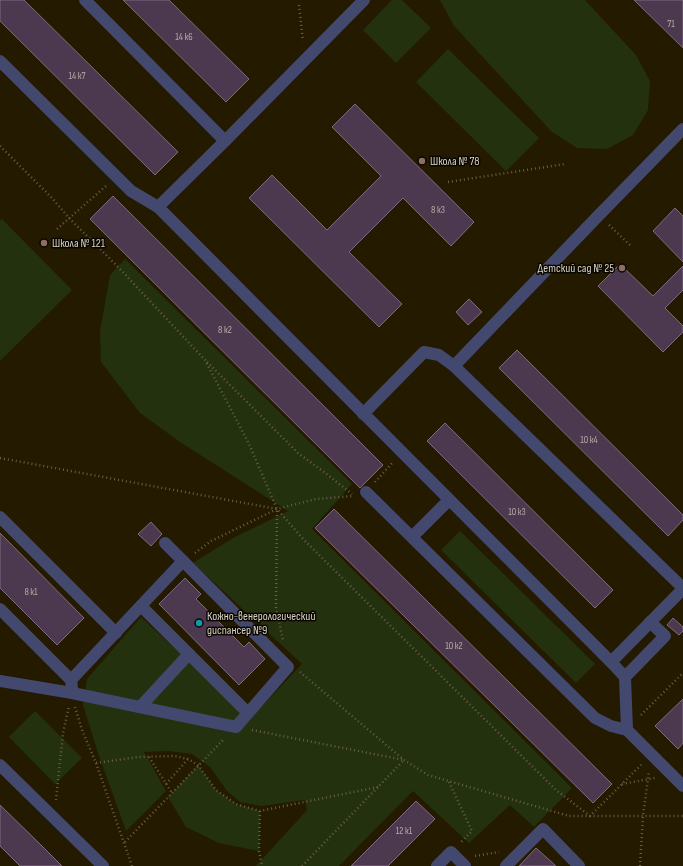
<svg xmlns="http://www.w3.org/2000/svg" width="683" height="866" font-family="'Sofia Sans Condensed',sans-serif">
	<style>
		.green { fill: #23310e }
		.building { fill: #4d394f; stroke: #7f6980 }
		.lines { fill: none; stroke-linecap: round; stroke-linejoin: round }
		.path { stroke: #685f49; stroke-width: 2.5; stroke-dasharray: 1 3; stroke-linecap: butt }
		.minor { stroke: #43486e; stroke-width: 12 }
		.education-dot { fill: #8d6e63; stroke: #090600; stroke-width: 1.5 }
		.culture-dot { fill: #0f9aa8; stroke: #090600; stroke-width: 1.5 }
		.labels { text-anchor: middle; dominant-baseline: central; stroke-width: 3; stroke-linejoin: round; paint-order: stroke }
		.number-label { font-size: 10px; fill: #b5aca5 }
		.poi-label { font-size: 12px; fill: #d8d2c2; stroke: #090600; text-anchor: start }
	</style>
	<rect width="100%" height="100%" fill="#241a00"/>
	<g class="green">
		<polygon points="392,0 402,0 431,28 396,63 363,30"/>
		<polygon points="440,0 585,0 636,55 650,81 648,110 633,135 607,149 577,148 552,132 454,26"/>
		<polygon points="448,49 539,138 506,171 416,82"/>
		<polygon points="2,219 72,290 0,361 0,221"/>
		<polygon points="125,259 352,484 312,529 572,788 534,827 510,805 469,843 413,791 339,866 256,866 307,810 305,800 261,806 240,802 227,791 210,767 192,754 168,751 144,752 166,791 126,831 99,756 83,705 87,679 141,617 250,719 302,664 193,563 233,538 288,511 180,442 140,413 101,362 100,331 110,275"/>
		<polygon points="460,531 595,664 576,683 441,550"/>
		<polygon points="35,711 82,758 55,784 9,737"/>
		<polygon points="198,765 216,790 236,804 260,811 259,851 219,843 186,827 168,797"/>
	</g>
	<g class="building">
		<polygon points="0,0 24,0 178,152 155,175 0,21"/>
		<polygon points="123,0 169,0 249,79 226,102"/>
		<polygon points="634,0 683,0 683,48"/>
		<polygon points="355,104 474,222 451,246 403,198 349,252 402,304 379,327 249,198 272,175 327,230 381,176 332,127"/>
		<polygon points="113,196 383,465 360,488 90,219"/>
		<polygon points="675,208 683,216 683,262 653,231"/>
		<polygon points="620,264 653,296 683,266 683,290 665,308 683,326 683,332 663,352 598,286"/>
		<polygon points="469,299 482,312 468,325 456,312"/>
		<polygon points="517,350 683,515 683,520 668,536 499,368"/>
		<polygon points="445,423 613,590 595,608 427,441"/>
		<polygon points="334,509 612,784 593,803 315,528"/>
		<polygon points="151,522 162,534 151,546 138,534"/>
		<polygon points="0,533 84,618 57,645 0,588"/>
		<polygon points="185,578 201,594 196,599 244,647 249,642 265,659 239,685 159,604"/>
		<polygon points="673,618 683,627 683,631 679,635 667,625"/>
		<polygon points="683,699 683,743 678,749 655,726"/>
		<polygon points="416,801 435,819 388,866 351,866"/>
		<polygon points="0,805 41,845 62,866 20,866 0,846"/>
		<polygon points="536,848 556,866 519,866"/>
	</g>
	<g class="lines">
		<g class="path">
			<polyline points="299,5 303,41"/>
			<polyline points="0,146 51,197 70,219 120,269 205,360 249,444 277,509 276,607 283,641"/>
			<polyline points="448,182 565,164"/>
			<polyline points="609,225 630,245"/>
			<polyline points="57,229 106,186"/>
			<polyline points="207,362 298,453 324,472 352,494"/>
			<polyline points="0,458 277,509 304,540 556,790 590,816 642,764"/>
			<polyline points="375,482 393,462"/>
			<polyline points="195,553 211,541 277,509 316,499 353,496"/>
			<polyline points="300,672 404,760 428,775 569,816 683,816"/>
			<polyline points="75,707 82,730 96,763 132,866"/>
			<polyline points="641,715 683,673"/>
			<polyline points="252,730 404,760"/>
			<polyline points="149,757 172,793"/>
			<polyline points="96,763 138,757 174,756 188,759 198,765 216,790 236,804 260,811 378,787"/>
			<polyline points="449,782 472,831 461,842"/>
			<polyline points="166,784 188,759"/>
			<polyline points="622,784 655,778"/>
			<polyline points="56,800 63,733 69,706"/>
			<polyline points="260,811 259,851 262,866"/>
			<polyline points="125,842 224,739"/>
			<polyline points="475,856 499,852"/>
			<polyline points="302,866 404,760"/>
			<polyline points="640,866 643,816 649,771"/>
		</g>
		<g class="minor">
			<polyline points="85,0 225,141"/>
			<polyline points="0,61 131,191 158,207 611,662"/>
			<polyline points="158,207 225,141 364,0"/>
			<polyline points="454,366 599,215 683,129"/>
			<polyline points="363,414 424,352 439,355 454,366 683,588"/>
			<polyline points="366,492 595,718 611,726 627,730 683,786"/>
			<polyline points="0,517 116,633"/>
			<polyline points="412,537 449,500"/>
			<polyline points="165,543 183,561"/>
			<polyline points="141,606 248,713"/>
			<polyline points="0,609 71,680 72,688"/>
			<polyline points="625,677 665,636 650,622"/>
			<polyline points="0,681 72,693 236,727 288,667 183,561 71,680"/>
			<polyline points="140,707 189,654"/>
			<polyline points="627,730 625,677 611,662 683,589"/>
			<polyline points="0,765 103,866"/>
			<polyline points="437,866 451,852 465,866"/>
			<polyline points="506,866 543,829 579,866"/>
		</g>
	</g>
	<g class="education-dot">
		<circle cx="422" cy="161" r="4"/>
		<circle cx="44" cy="243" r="4"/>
		<circle cx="622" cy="268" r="4"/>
	</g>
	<circle class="culture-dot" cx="199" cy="623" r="4"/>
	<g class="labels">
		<g class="number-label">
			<text x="671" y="24">71</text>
			<text x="184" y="37">14 к6</text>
			<text x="77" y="76">14 к7</text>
			<text x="438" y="210">8 к3</text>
			<text x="225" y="330">8 к2</text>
			<text x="589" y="440">10 к4</text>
			<text x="517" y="512">10 к3</text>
			<text x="31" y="592">8 к1</text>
			<text x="454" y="646">10 к2</text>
			<text x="404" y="831">12 к1</text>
		</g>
		<g class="poi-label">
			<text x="430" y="161">Школа № 78</text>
			<text x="52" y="243">Школа № 121</text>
			<text x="614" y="268" text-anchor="end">Детский сад № 25</text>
			<text x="207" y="616">Кожно-венерологический<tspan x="207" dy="14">диспансер №9</tspan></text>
		</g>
	</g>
</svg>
